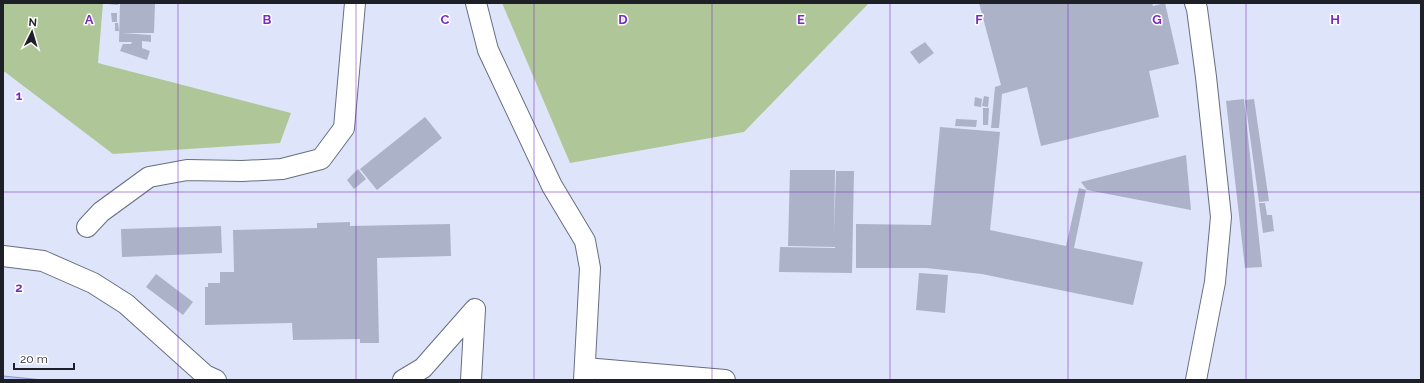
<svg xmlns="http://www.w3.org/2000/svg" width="1424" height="383" font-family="Raleway,sans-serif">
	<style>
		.green { fill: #afc798 }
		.water { fill: #bdcbfe; stroke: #8d98be }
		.building { fill: #acb2c7 }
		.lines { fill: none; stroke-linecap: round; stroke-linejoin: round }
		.minor-casing { stroke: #686e81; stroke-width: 22 }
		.minor { stroke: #fff; stroke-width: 20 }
		.grid { fill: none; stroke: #7b2cbf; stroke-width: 1; stroke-opacity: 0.55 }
		.grid-label { font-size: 13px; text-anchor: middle; font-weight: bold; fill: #7b2cbf; stroke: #fff; stroke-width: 3; stroke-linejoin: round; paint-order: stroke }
	</style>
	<rect width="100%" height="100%" fill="#dee5fa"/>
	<g class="green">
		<polygon points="3,3 103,3 98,63 291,113 280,143 113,154 5,72 3,73"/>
		<polygon points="502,3 869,3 744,132 570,163"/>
	</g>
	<polygon class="water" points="3,376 43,380 3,380"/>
	<g class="building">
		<polygon points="107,3 118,3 118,5 107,4"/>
		<polygon points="120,3 155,3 154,33 122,33 151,35 151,42 142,41 142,48 150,51 147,60 120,51 123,44 131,44 132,42 119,42"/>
		<polygon points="979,3 1152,3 1153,6 1165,3 1179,64 1149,71 1159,117 1041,146 1027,87 1002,94 999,128 991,128 995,87 1001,85"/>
		<polygon points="111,13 117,13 117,22 112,22"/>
		<polygon points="115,23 118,23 119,31 115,31"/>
		<polygon points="925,42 934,53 919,64 910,52"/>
		<polygon points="984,96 989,97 988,107 982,106"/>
		<polygon points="975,97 982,99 981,107 974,106"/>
		<polygon points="1244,99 1262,267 1245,268 1226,101"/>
		<polygon points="1254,99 1269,201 1259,202 1245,100"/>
		<polygon points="983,108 989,108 988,125 983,125"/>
		<polygon points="425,117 442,138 377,190 360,169"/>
		<polygon points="956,119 977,120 976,127 955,126"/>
		<polygon points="940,127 1000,132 990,230 1066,246 1079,188 1086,190 1074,248 1143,262 1133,305 982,274 926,268 856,268 856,224 931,225"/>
		<polygon points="1186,155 1191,210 1087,190 1081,182"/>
		<polygon points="358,169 366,179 354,189 347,180"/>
		<polygon points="790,170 835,170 834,235 836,171 854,171 852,273 779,272 780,247 835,248 835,247 788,246"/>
		<polygon points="1259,203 1265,203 1267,215 1272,215 1274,231 1263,233"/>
		<polygon points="350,222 350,226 450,224 451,256 377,258 379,343 360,343 360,339 293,340 292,323 205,325 205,287 208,287 208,283 220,283 220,272 234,272 233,230 317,228 317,223"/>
		<polygon points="221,226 222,253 122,257 121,229"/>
		<polygon points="919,273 948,275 945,313 916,310"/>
		<polygon points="156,274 193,302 183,315 146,287"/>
	</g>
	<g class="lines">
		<g class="minor-casing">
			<g id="minor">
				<polyline points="476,3 488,50 552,186 585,241 590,268 584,380"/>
				<polyline points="1195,3 1197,9 1206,77 1221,217 1215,282 1196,380"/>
				<polyline points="87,227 101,212 149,177 187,170 242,171 282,169 321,159 344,128 355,3"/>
				<polyline points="3,256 43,261 93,283 126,304 205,375 216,380"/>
				<polyline points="585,368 725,380"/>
				<polyline points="403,380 423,368 475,309 471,380"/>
			</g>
		</g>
		<use href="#minor" class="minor"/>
	</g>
	<path class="grid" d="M178 3V380M356 3V380M534 3V380M712 3V380M890 3V380M1068 3V380M1246 3V380M3 192H1421"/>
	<g class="grid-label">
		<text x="89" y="24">A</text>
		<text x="267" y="24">B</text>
		<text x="445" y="24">C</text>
		<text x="623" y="24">D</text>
		<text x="801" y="24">E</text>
		<text x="979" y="24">F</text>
		<text x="1157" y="24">G</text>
		<text x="1335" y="24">H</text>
		<text x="19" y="100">1</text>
		<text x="19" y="292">2</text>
	</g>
	<rect width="1424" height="383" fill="none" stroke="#1e2028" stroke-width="8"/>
	<g transform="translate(32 32) rotate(5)" stroke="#ffffff" stroke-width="3" paint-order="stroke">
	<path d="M0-3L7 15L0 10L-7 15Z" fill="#1e2028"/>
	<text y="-6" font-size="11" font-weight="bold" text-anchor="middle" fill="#1e2028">N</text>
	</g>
	<path d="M14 363v6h60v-6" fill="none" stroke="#1e2028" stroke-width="2"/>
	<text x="20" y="363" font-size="12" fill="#1e2028" stroke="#ffffff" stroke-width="3" paint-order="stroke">20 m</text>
</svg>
